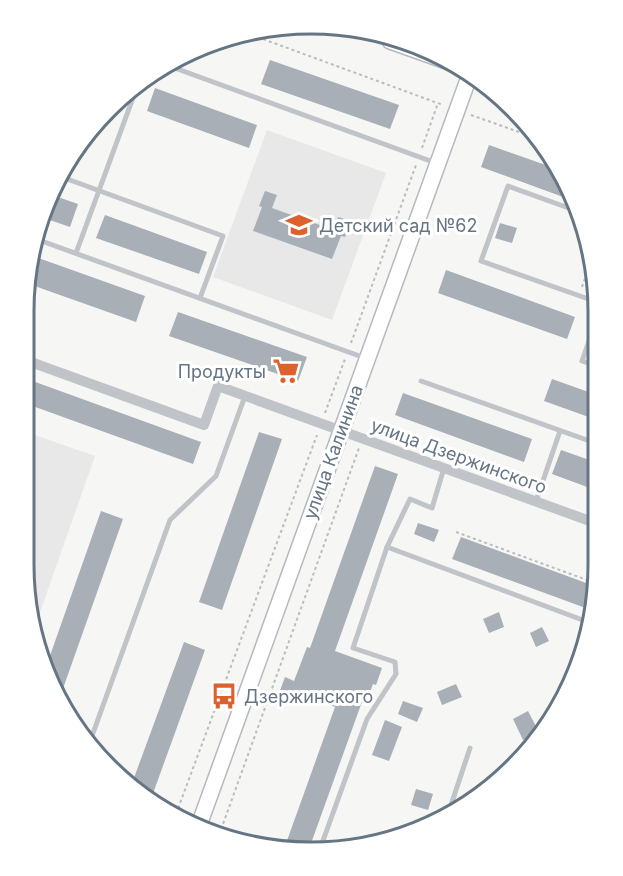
<svg xmlns="http://www.w3.org/2000/svg" width="623" height="876" font-family="Inter,sans-serif">
	<style>
		.built { fill: #e7e8e7 }
		.building { fill: #a8afb6 }
		.lines { fill: none; stroke-linecap: round; stroke-linejoin: round }
		.secondary-casing { stroke: #b4b9be; stroke-width: 18 }
		.path { stroke: #babcbf; stroke-width: 2; stroke-dasharray: 3 3; stroke-linecap: butt }
		.service { stroke: #c0c3c7; stroke-width: 5 }
		.minor { stroke: #c0c3c7; stroke-width: 10 }
		.secondary { stroke: #fff; stroke-width: 15 }
		.labels { text-anchor: middle; dominant-baseline: central; stroke-width: 6; stroke-linejoin: round; paint-order: stroke }
		.poi-label { font-size: 18px; fill: #667584; stroke: #fff; text-anchor: start }
		.street-label { font-size: 18px; fill: #667584; stroke: #fff }
		.rim { fill: none; stroke: #667584; stroke-width: 3 }
	</style>
	<rect width="100%" height="100%" fill="#f6f7f4"/>
	<g class="built">
		<polygon points="267,130 386,173 332,320 213,277"/>
		<polygon points="26,432 95,456 33,632 24,564"/>
	</g>
	<g class="building">
		<polygon points="270,60 399,105 390,129 261,84"/>
		<polygon points="155,88 257,125 249,148 147,111"/>
		<polygon points="489,145 560,170 570,185 574,201 481,167"/>
		<polygon points="265,191 277,195 272,208 334,230 338,217 351,221 345,237 341,236 332,259 253,231 262,207 259,206"/>
		<polygon points="52,195 78,204 70,227 44,218"/>
		<polygon points="105,215 207,252 199,274 96,238"/>
		<polygon points="500,223 517,228 512,243 495,238"/>
		<polygon points="30,255 145,296 136,322 29,284"/>
		<polygon points="446,270 575,317 567,339 438,293"/>
		<polygon points="178,312 307,357 298,381 169,336"/>
		<polygon points="27,379 201,442 193,464 27,404"/>
		<polygon points="552,379 597,395 597,420 544,401"/>
		<polygon points="403,393 532,439 524,462 395,415"/>
		<polygon points="259,432 282,439 222,610 199,602"/>
		<polygon points="561,450 598,463 598,491 552,474"/>
		<polygon points="375,466 398,474 335,651 382,668 376,685 373,684 367,700 363,699 309,849 284,849 335,707 302,695 299,703 278,696 285,677 294,681 307,647 310,648"/>
		<polygon points="101,511 123,519 60,697 46,667"/>
		<polygon points="418,523 439,530 434,542 414,534"/>
		<polygon points="461,537 597,587 591,610 452,559"/>
		<polygon points="499,612 504,627 489,633 483,619"/>
		<polygon points="542,627 549,641 536,647 530,633"/>
		<polygon points="184,642 205,650 151,799 131,786"/>
		<polygon points="456,684 462,697 442,705 437,692"/>
		<polygon points="403,701 423,708 417,722 398,714"/>
		<polygon points="528,711 539,732 523,740 513,719"/>
		<polygon points="385,720 402,727 389,761 372,755"/>
		<polygon points="416,789 433,794 428,810 411,805"/>
	</g>
	<g class="lines">
		<g class="secondary-casing">
			<g id="secondary">
				<polyline points="390,41 449,62"/>
				<polyline points="198,828 469,77"/>
			</g>
		</g>
		<g class="path">
			<polyline points="252,35 443,105"/>
			<polyline points="471,115 539,139"/>
			<polyline points="422,148 438,103"/>
			<polyline points="582,287 592,258"/>
			<polyline points="351,343 416,165"/>
			<polyline points="325,413 345,359"/>
			<polyline points="456,532 598,584"/>
			<polyline points="176,814 317,435"/>
			<polyline points="219,835 359,448"/>
		</g>
		<g class="service">
			<polyline points="172,67 436,163"/>
			<polyline points="59,176 223,236 200,298"/>
			<polyline points="577,211 508,186 481,261 597,302"/>
			<polyline points="36,239 365,358"/>
			<polyline points="76,253 137,87"/>
			<polyline points="597,318 582,361 597,366"/>
			<polyline points="421,381 598,444"/>
			<polyline points="536,501 560,431"/>
			<polyline points="387,547 588,622"/>
			<polyline points="74,726 92,736 170,520 216,476 245,396"/>
			<polyline points="447,817 470,748"/>
			<polyline points="320,849 367,719 396,674 395,662 353,648 387,547 410,499 432,508 444,468"/>
		</g>
		<polyline class="minor" points="28,361 204,425 218,386 598,524"/>
		<use href="#secondary" class="secondary"/>
	</g>
	<defs>
		<g id="school-bare" transform="scale(2.07)"><path d="M0-5L7-2L0 1L-7-2ZM-4 1L0 2.5L4 1V4Q0 6-4 4Z" fill="#de602c" stroke="#fff" stroke-width="2.5" paint-order="stroke"/></g>
		<g id="supermarket-bare" transform="scale(2.07)"><path d="M-6-5.5h2.5l.6 2H6L4.5 2H-2.5L-4.4-4H-6ZM-1.5 3.2a1.3 1.3 0 1 0 .1 0ZM3 3.2a1.3 1.3 0 1 0 .1 0Z" fill="#de602c" stroke="#fff" stroke-width="2.5" paint-order="stroke"/></g>
		<g id="bus-bare" transform="scale(2.07)"><path d="M-5-6H5V4H4V6H2V4H-2V6H-4V4H-5ZM-3.5-4V0h7V-4ZM-3.5 1.2v1.5H-2V1.2ZM2 1.2v1.5H3.5V1.2Z" fill="#de602c" stroke="#fff" stroke-width="2.5" paint-order="stroke"/></g>
	</defs>
	<g fill-rule="evenodd">
		<use href="#school-bare" x="299" y="225"/>
		<use href="#supermarket-bare" x="286" y="371"/>
		<use href="#bus-bare" x="224" y="696"/>
	</g>
	<g class="labels">
		<g class="poi-label">
			<text x="319" y="225">Детский сад №62</text>
			<text x="266" y="371" text-anchor="end">Продукты</text>
			<text x="244" y="696">Дзержинского</text>
		</g>
		<g class="street-label">
			<text transform="translate(333 452) rotate(-70)">улица Калинина</text>
			<text transform="translate(459 456) rotate(20)">улица Дзержинского</text>
		</g>
	</g>
	<path d="M0 0H623V876H0ZM311 34H311A277 277 0 0 1 588 311V565A277 277 0 0 1 311 842H311A277 277 0 0 1 34 565V311A277 277 0 0 1 311 34Z" fill="#fff" fill-rule="evenodd"/>
	<path class="rim" d="M311 34H311A277 277 0 0 1 588 311V565A277 277 0 0 1 311 842H311A277 277 0 0 1 34 565V311A277 277 0 0 1 311 34Z"/>
</svg>
